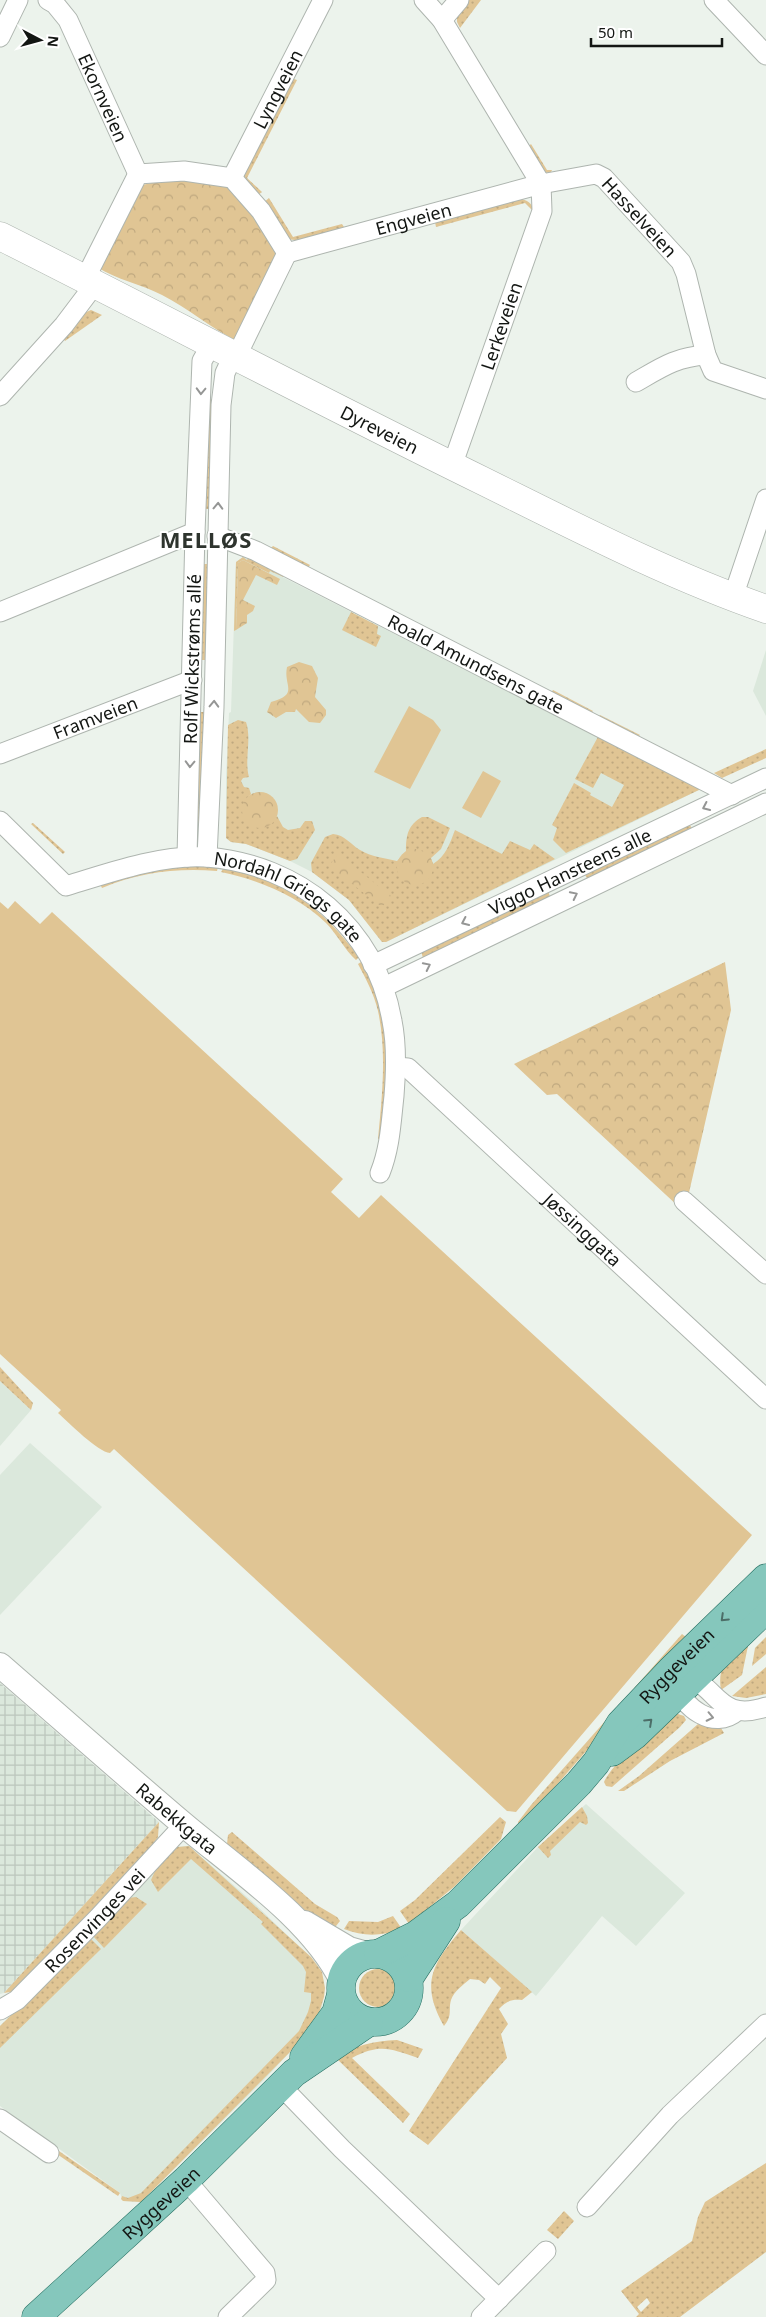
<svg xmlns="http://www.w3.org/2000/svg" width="766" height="2317" font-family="'Noto Sans',sans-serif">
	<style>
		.built { fill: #dbe8dc }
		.industrial { fill: url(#industrial-grid) }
		.grass { fill: url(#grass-dots); fill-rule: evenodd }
		.park { fill: url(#park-crowns) }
		.pitch { fill: #e0c594 }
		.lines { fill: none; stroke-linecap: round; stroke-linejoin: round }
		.minor-casing { stroke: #aeb5af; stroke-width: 21 }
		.tertiary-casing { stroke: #aeb5af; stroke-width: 26 }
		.secondary-casing { stroke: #aeb5af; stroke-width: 29 }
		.primary-casing { stroke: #287164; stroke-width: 29 }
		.minor { stroke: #fff; stroke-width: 19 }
		.tertiary { stroke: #fff; stroke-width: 24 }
		.secondary { stroke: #fff; stroke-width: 28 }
		.primary { stroke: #85c7bc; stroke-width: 28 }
		.oneway { stroke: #959695 }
		.oneway2 { stroke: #4c6e68 }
		.labels { text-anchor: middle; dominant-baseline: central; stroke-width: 4; stroke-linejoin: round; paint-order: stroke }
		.street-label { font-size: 18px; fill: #131613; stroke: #fff }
		.district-label { font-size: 22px; font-weight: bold; letter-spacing: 1px; fill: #2e342e; stroke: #fff }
	</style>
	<defs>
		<pattern id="industrial-grid" width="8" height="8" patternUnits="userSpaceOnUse" patternTransform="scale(1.25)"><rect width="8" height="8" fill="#dbe8dc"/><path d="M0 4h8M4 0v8" fill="none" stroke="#bbc6bc"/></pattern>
		<pattern id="grass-dots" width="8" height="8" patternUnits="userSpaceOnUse" patternTransform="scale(1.25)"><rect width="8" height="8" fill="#e0c594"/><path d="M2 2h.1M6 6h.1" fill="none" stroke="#bfa87f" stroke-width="1.8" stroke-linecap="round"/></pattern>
		<pattern id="park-crowns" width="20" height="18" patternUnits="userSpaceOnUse" patternTransform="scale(1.25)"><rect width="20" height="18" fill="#e0c594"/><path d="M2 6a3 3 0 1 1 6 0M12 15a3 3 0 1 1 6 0" fill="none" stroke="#bfa87f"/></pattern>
	</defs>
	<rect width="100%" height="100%" fill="#ecf3ec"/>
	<g class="built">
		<polygon points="243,557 597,737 599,735 701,789 386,942 382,942 349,900 312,872 290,861 246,844 231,842 226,838 226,777 229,713 231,712 236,562"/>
		<polygon points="766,650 766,716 753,691"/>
		<polygon points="0,1381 31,1410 0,1446"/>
		<polygon points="30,1443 102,1507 0,1615 0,1475"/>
		<polygon points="586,1804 685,1893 636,1946 602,1916 536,1996 461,1930 538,1847"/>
		<polygon points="189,1846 255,1904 317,1964 324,1982 322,2008 290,2052 265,2079 141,2202 123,2201 120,2193 0,2106 0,2026 92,1935 171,1852 177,1847"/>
	</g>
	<polygon class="industrial" points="0,1683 159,1822 4,1993 0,1994"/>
	<g class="grass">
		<polygon points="468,0 481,0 460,28 457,22 457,13"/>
		<polygon points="291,78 297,80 247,178 262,192 258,195 245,182 243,174"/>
		<polygon points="531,144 547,170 552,170 551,172 545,173 529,146"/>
		<path d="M269 198 293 237 342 224 344 227C329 231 299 245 286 238L263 203Z"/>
		<path d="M519 199C527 199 533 204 534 212L508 286 505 287 532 210 525 203 436 227 435 222Z"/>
		<polygon points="91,310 102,315 65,341 63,338 84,313"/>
		<polygon points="209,399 216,400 213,509 206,509"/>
		<polygon points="273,546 310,565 308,568 271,548"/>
		<polygon points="243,557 247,560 249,557 284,575 283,577 270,571 269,573 243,560 238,563 236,630 234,631 236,562"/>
		<polygon points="204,564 211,564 209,660 201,660"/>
		<polygon points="351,612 378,626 377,634 381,636 376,647 342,630"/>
		<polygon points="553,690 593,711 591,713 551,693"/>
		<polygon points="200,712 207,712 204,823 196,825"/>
		<polygon points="600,715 640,735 638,737 598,717"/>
		<path d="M238 720 246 722C252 740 244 759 249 777L243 778 241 781 244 787 249 788 251 794 247 799 246 820C256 831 269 829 277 816L283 827 288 830 300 828 305 821H312L315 830 297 859 290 861 246 844 231 842 226 838 228 725Z"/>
		<polygon points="599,735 701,789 566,853 553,840 557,828 552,825 573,785 574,783 591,793 590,795 612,807 624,785 601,773 593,788 575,779"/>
		<polygon points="766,749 766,758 722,778 714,773"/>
		<path d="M422 817H428L450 828 441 849 431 858 433 864C446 856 450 843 455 830L502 854 510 841 530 850 534 844 555 859 386 942H382L349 900 312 872 311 863 325 837 333 834C345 835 350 844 360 850 371 857 385 858 397 861L406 851C406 835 408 825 422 817Z"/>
		<polygon points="33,823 65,852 63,854 31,824"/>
		<polygon points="689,823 692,829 588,880 584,873"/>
		<path d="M197 865 218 867 217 871C177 868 140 872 102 888L100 884 141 871Z"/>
		<path d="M224 867C287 883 320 905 359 957L356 960C344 949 337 934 326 923 298 896 259 880 221 872Z"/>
		<polygon points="548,890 550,897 423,958 421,951"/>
		<path d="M361 962C394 1020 388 1076 380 1140L378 1139C382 1098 387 1052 378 1011 374 994 366 979 358 964Z"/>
		<polygon points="0,1367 33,1403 31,1410 0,1381"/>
		<polygon points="682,1634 686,1637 519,1828 518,1822 531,1805"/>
		<polygon points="766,1637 766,1654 752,1666 755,1648"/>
		<path d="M749 1641 742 1675 721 1690C717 1662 730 1659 749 1641Z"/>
		<polygon points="766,1667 766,1694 746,1698 732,1696"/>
		<path d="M678 1714 684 1716 686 1720 680 1727 612 1787 606 1786 604 1782C611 1765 661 1716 678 1714Z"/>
		<polygon points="698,1724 721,1728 724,1733 670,1761 624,1791 618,1791 639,1776"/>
		<polygon points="582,1807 587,1816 588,1823 586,1825 580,1822 550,1851 551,1855 548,1858 538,1847"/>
		<polygon points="500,1817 506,1822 501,1839 455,1886 409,1924 400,1911 415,1900"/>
		<polygon points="159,1822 158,1837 145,1855 16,1991 4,1993"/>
		<polygon points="232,1832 315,1904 337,1917 340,1921 336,1926 334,1926 330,1930 254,1870 227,1844 228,1835"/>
		<polygon points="189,1846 311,1957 322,1972 325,1988 324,1997 318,2016 290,2052 141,2202 123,2201 121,2199 122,2196 128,2198 141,2193 299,2031 308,2012 311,2001 311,1993 304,1992 306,1972 303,1966 261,1924 263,1922 191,1859 158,1892 151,1880 155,1871 177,1847"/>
		<polygon points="136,1897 147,1904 104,1948 92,1935 128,1898"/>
		<path d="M393 1916 402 1929C382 1936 364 1937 344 1929L349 1921 378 1922Z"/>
		<path d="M461 1930 532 1992 522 2000C512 1999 506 2001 499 2009L508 2024 501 2034 507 2058 428 2145 409 2131 501 1988 490 1977 485 1984 479 1980 470 1979C463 1985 454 1991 451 2000 448 2011 453 2015 444 2026 420 1984 432 1964 461 1930Z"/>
		<polygon points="90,1938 101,1949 0,2048 0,2026"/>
		<circle cx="378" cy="1988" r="19"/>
		<path d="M397 2040 423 2049 418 2058C390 2049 381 2043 352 2058L410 2114 403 2123 336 2058C356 2045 373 2041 397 2040Z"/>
		<polygon points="56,2149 120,2193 118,2196 54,2152"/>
		<path d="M766 2163V2252L680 2317H636L639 2314 621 2291 692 2241 698 2217 705 2202ZM647 2298 650 2303 641 2312 637 2307Z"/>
		<polygon points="564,2211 574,2221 558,2239 547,2230"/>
	</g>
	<g class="park">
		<path d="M181 177 226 185 235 192 277 249 279 260 235 340C209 327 188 308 162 295 141 284 117 280 97 267L142 185Z"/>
		<polygon points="243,560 280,579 277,585 256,575 243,600 255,606 253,611 247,615 247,623 236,630 238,563"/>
		<path d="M299 662 312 666 318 678 315 697 326 710V715L320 723 309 722 296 709 295 712H286L276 718 267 712 271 702C300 694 283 686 287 667Z"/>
		<circle cx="260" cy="810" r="18"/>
		<circle cx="415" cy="867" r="18"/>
		<polygon points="338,854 391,896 382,907 329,866"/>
		<polygon points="725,962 731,1010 688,1197 679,1207 557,1094 547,1095 514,1064"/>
	</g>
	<g class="pitch">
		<polygon points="409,706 433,720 441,730 410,789 374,772"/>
		<polygon points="483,771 501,781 481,818 462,808"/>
		<path d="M15 901 40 924 52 912 343 1179 331 1192 359 1218 381 1195 752 1535 516 1812 507 1811 114 1449 110 1453C98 1452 69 1423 58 1413L61 1410 0 1354V902L8 909Z"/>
	</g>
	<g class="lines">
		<g class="minor-casing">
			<g id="minor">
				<path id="s1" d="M48 0 55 4 68 20 138 174"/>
				<path id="s2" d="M424 0 442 20 541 184 596 174 604 178 681 262 686 274 706 355 713 371 766 389"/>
				<polyline points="714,0 766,55"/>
				<polyline points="442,20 459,0"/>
				<polyline points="0,37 18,0"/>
				<path id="s3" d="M232 178 323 0"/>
				<path id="s4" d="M287 253 541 184 542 211 452 466"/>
				<polyline points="85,279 138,174 184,171 232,178 261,211 287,253"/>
				<polyline points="241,347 287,253"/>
				<path d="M636 382C662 367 676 357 706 355"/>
				<polyline points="0,396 64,325 95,284"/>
				<path id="s5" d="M217 536 256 551 732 795"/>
				<polyline points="733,597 766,499"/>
				<polyline points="0,612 195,532"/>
				<path id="s6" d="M0 754 192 680"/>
				<path id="s7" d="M0 821 66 886C108 873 162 854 206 857 299 864 376 927 392 1021 397 1045 396 1071 394 1096 391 1123 390 1148 380 1173"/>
				<path id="s8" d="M187 857 195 532 202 361 211 345"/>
				<polyline points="207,857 214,707 221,405 225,373 233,356"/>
				<path id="s9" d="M373 965 766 778"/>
				<polyline points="384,987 766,803"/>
				<path id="s10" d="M396 1067 408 1068 766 1399"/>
				<polyline points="684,1201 766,1274"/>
				<path d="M684 1675C719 1686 717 1723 766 1707"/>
				<path d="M675 1683C683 1708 714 1731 737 1711"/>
				<path id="s11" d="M0 2010 17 2000 98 1918 184 1825"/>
				<polyline points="281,2086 342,2149 499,2299"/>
				<polyline points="0,2119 49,2153"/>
				<polyline points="186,2180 265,2273 266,2280 228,2317"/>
				<polyline points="587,2207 670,2115 766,2024"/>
				<polyline points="481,2317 546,2251"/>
			</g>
		</g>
		<g class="tertiary-casing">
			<g id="tertiary">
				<path id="s12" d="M0 1665C61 1718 122 1772 183 1824 235 1868 312 1919 342 1981"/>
				<polyline points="305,1923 349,1949 367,1954"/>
			</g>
		</g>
		<g class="secondary-casing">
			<g id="secondary">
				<path id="s13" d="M0 236C161 317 320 401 481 480 574 526 668 575 766 609"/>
			</g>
		</g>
		<g class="primary-casing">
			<g id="primary">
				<polyline points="612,1752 635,1735 766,1609"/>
				<circle cx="375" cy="1988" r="34"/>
				<path id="s14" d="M378 1954 416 1935 458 1904 579 1783 596 1763 620 1724 671 1670 766 1578"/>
				<polyline points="409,1978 446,1921"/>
				<polyline points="304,2057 336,2013 341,1995"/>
				<path id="s15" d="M36 2317 186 2180 294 2073 369 2022"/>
			</g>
		</g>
		<use href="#minor" class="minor"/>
		<use href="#tertiary" class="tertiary"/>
		<use href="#secondary" class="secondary"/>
		<use href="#primary" class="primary"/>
	</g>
	<defs><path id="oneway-chevron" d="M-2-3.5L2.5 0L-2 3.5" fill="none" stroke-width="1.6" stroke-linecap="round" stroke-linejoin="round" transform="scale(1.25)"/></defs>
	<g class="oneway">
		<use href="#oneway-chevron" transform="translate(201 391) rotate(92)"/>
		<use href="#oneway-chevron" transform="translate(218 506) rotate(-88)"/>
		<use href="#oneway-chevron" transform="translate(214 704) rotate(-88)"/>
		<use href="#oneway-chevron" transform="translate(190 764) rotate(92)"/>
		<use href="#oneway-chevron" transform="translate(706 807) rotate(155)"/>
		<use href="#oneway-chevron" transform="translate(574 895) rotate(-26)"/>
		<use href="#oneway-chevron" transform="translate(465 922) rotate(155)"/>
		<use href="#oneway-chevron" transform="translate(427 966) rotate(-26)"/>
		<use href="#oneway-chevron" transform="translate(710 1717) rotate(12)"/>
	</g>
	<g class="oneway2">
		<use href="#oneway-chevron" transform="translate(724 1618) rotate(136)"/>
		<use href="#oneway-chevron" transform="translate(649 1722) rotate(-43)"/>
	</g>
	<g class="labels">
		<g class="street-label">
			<text stroke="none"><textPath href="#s3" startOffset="100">Lyngveien</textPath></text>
			<text stroke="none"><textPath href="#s1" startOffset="114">Ekornveien</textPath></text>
			<text stroke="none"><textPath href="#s2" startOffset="336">Hasselveien</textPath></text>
			<text stroke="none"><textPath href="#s4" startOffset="131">Engveien</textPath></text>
			<text transform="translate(501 326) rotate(-71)">Lerkeveien</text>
			<text stroke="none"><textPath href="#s13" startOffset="426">Dyreveien</textPath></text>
			<text stroke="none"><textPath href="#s8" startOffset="198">Rolf Wickstrøms allé</textPath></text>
			<text stroke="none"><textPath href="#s5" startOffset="289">Roald Amundsens gate</textPath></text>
			<text stroke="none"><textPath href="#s6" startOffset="102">Framveien</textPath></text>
			<text stroke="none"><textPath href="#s9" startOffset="218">Viggo Hansteens alle</textPath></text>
			<text stroke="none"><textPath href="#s7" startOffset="330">Nordahl Griegs gate</textPath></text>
			<text stroke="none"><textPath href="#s10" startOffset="250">Jøssinggata</textPath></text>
			<text stroke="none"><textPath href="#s14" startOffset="419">Ryggeveien</textPath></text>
			<text stroke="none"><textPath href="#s12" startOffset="234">Rabekkgata</textPath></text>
			<text stroke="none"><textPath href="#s11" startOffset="131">Rosenvinges vei</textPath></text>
			<text stroke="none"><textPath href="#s15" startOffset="169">Ryggeveien</textPath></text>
		</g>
		<g class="district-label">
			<text x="206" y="539">MELLØS</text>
		</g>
	</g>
	<g transform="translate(40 40) rotate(96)" stroke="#ffffff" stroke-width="4" paint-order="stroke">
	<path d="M0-4L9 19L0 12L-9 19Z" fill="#131613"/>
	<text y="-8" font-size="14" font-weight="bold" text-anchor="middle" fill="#131613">N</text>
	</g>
	<path d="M591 38v8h131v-8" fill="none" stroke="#131613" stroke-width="2.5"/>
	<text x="598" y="38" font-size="15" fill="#131613" stroke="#ffffff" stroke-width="4" paint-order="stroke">50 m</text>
</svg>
